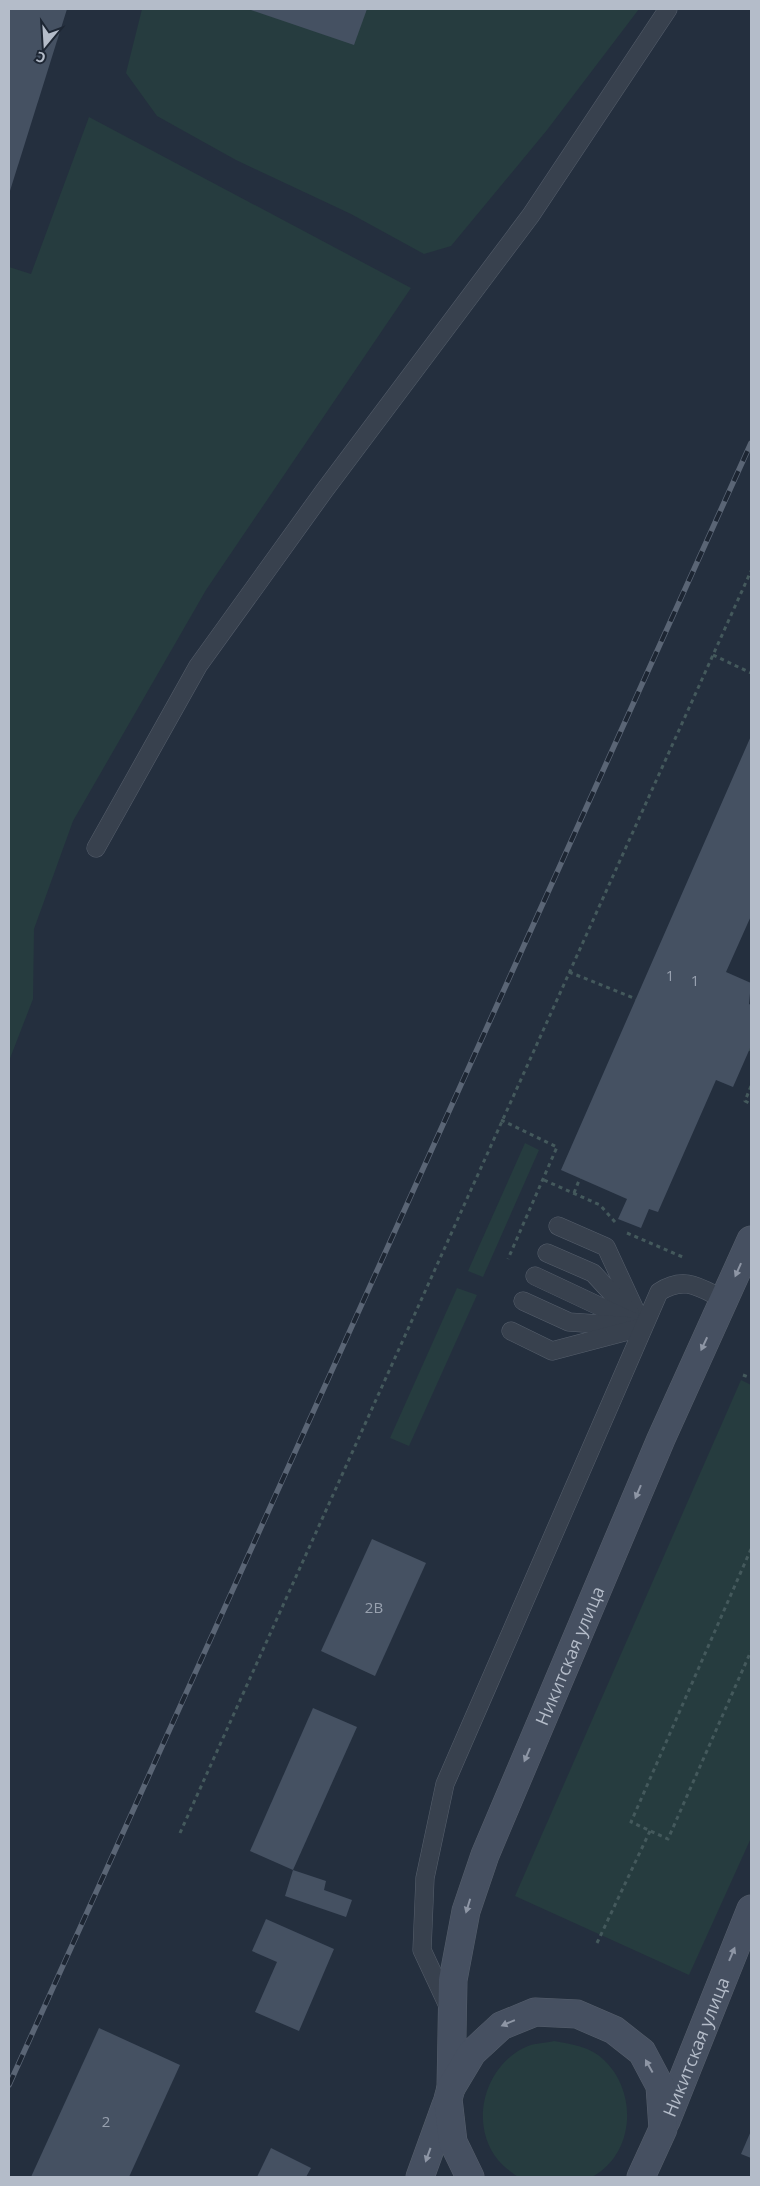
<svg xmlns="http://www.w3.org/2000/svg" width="760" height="2186" font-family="'Open Sans',sans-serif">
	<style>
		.green { fill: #263c3f }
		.building { fill: #455162 }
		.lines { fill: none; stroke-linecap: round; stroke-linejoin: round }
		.service-casing { stroke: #565f6c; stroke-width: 19 }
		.secondary-casing { stroke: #565f6c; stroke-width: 29 }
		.path { stroke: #44595c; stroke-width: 3; stroke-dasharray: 4 4; stroke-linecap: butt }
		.service { stroke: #38414e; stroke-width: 18 }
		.secondary { stroke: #465061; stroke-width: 28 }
		.rail-casing { stroke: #5a6575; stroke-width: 5.5 }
		.rail { stroke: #1d2633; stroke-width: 4; stroke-dasharray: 11; stroke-linecap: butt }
		.oneway { fill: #8e96a5 }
		.labels { text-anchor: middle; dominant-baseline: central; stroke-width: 4; stroke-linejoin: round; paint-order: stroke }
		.number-label { font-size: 15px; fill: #98a1af }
		.street-label { font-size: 18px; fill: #b4bcc9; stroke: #1d2633 }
	</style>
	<rect width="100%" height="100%" fill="#242f3e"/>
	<g class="green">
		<polygon points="142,9 639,9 547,130 451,246 424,254 351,214 236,160 157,116 126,73"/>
		<polygon points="89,117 411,288 206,590 73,821 34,929 33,999 9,1061 9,267 31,274"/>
		<polygon points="525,1143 539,1150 483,1277 468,1271"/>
		<polygon points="457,1288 477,1295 409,1446 390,1438"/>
		<polygon points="741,1380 751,1385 751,1838 689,1975 515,1896"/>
		<path d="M554 2041C572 2044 591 2047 604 2060 638 2092 635 2154 592 2177H518C511 2172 503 2166 498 2160 468 2123 485 2064 528 2046 535 2043 546 2043 554 2041Z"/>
	</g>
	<g class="building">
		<polygon points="9,9 67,9 9,194"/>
		<polygon points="248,9 367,9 354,45"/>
		<polygon points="751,736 751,916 726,972 751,983 749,1004 751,1005 751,1046 733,1087 716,1080 658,1212 649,1209 641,1228 618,1219 627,1199 561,1170"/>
		<polygon points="372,1539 426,1563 375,1676 321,1651"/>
		<polygon points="313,1708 357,1727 293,1870 250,1851"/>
		<polygon points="293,1870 326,1881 324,1890 352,1900 346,1917 285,1896"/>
		<polygon points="266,1919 334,1949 299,2031 255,2012 277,1962 252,1951"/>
		<polygon points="99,2028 180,2065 129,2177 31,2177"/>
		<polygon points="751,2131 751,2158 741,2154"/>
		<polygon points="271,2148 311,2168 306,2177 257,2177"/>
	</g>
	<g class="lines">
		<g class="service-casing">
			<g id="service">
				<polyline points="96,848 198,666 324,491 531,215 668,9"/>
				<polyline points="558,1226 606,1247 643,1327"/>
				<polyline points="547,1253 593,1273 630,1313"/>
				<polyline points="535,1276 633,1322"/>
				<polyline points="523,1301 569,1322 627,1326"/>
				<polyline points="511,1331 552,1351 643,1327"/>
				<path d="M449 2008 422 1950 425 1878 445 1784 659 1292C685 1275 700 1288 725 1300"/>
			</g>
		</g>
		<g class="secondary-casing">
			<g id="secondary">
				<path id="s1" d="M451 2088 453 1980 466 1911 485 1855 661 1439 751 1240"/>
				<path id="s2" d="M666 2121 751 1909"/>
				<polyline points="420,2177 446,2105"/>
				<polyline points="470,2177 453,2142 448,2099 451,2088 472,2053 501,2026 535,2012 577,2014 614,2030 642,2052 660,2086 663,2129 641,2177"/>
			</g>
		</g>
		<g class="path">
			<polyline points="713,655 751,673"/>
			<polyline points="569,972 636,999"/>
			<polyline points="750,1049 751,1050"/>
			<polyline points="751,1086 745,1101 751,1104"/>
			<polyline points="501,1120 557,1147 508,1259"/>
			<polyline points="544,1180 600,1205 615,1222"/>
			<polyline points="574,1193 580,1178"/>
			<polyline points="627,1233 685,1258"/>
			<polyline points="743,1375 751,1378"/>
			<polyline points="751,1549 631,1822 668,1839 751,1651"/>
			<polyline points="180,1833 751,571"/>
			<polyline points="597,1943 650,1831"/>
		</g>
		<use href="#service" class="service"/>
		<use href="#secondary" class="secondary"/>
		<g class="rail-casing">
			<polyline id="rail" points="9,2085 751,443"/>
		</g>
		<use href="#rail" class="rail"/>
	</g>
	<defs><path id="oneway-solid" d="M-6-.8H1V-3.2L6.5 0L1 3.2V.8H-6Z" transform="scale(1.25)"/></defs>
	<g class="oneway">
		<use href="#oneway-solid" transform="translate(738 1270) rotate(114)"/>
		<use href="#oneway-solid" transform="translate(704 1344) rotate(115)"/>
		<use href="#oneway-solid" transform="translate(638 1492) rotate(113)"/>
		<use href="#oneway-solid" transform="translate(527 1755) rotate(113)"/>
		<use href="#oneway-solid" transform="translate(468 1906) rotate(107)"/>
		<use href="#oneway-solid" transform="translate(732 1954) rotate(-67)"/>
		<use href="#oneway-solid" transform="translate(508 2023) rotate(157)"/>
		<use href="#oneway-solid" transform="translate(649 2066) rotate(-119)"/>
		<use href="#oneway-solid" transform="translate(428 2155) rotate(110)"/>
	</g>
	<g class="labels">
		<g class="number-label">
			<text x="670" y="975">1</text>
			<text x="695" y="980">1</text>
			<text x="374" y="1607">2В</text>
			<text x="106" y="2121">2</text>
		</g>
		<g class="street-label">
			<text stroke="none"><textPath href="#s1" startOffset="454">Никитская улица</textPath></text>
			<text stroke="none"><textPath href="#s2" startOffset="80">Никитская улица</textPath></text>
		</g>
	</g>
	<rect width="760" height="2186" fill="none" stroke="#b4bcc9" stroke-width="20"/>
	<g transform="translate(45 45) rotate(198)" stroke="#1d2633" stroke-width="4" paint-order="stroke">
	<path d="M0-4L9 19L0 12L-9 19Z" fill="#b4bcc9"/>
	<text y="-8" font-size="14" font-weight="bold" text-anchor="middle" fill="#b4bcc9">С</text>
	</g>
</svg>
